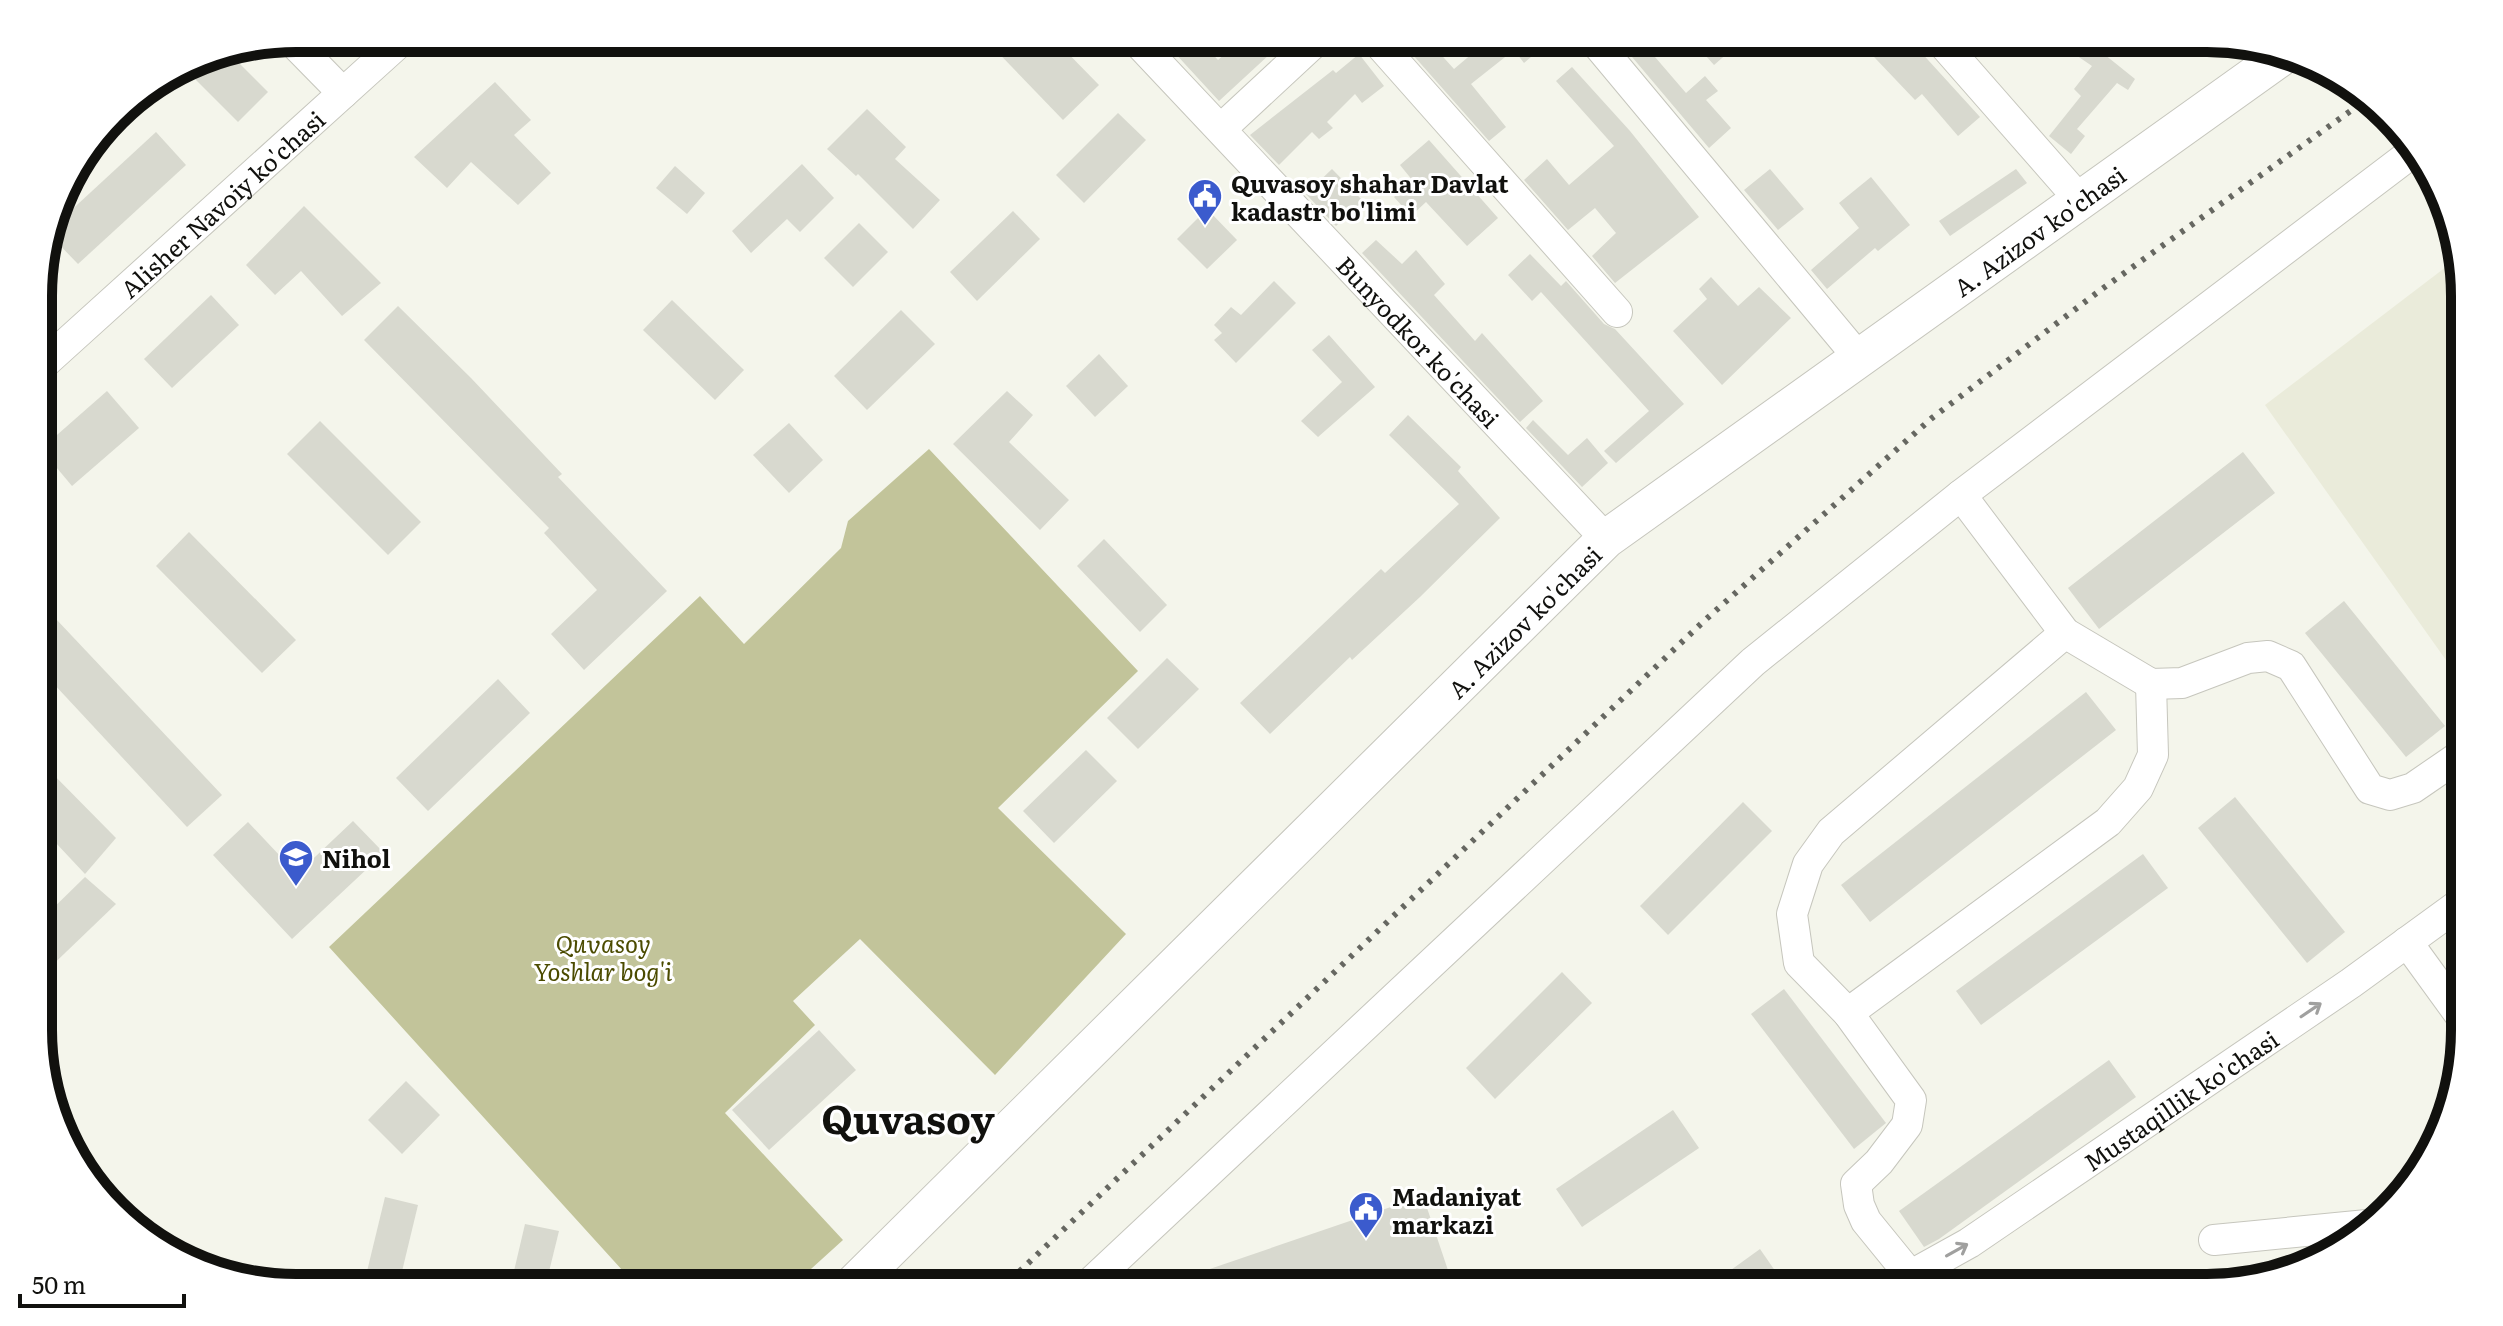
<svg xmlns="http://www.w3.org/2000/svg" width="2503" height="1326" font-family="Literata,serif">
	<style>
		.built { fill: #eaebda }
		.green { fill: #c2c49a }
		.building { fill: #d8d9cf }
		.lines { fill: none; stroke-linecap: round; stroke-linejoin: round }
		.minor-casing { stroke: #c6c6bd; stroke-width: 32 }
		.major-casing { stroke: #c6c6bd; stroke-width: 40 }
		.minor { stroke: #fff; stroke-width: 30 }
		.major { stroke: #fff; stroke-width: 38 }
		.rail { stroke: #666761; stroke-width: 6; stroke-dasharray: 4 8; stroke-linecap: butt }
		.oneway { stroke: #a0a09f }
		.labels { text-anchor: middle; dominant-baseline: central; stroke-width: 6; stroke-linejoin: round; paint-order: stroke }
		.poi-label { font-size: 24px; font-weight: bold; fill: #11110e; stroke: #fff; text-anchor: start }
		.street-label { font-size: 24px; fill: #11110e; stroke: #fff }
		.park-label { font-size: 24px; font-style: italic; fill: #4b4b00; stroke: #fff }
		.town-label { font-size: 40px; font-weight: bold; fill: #11110e; stroke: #fff }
		.rim { fill: none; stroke: #11110e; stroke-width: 10 }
	</style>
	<rect width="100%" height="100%" fill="#f4f5eb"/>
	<polygon class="built" points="2459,257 2463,263 2464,673 2458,677 2265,405"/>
	<polygon class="green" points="929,449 1138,671 998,808 1126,934 995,1075 860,939 793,1001 815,1025 725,1113 843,1240 790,1288 619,1288 623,1271 329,947 700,596 744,644 841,548 848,521"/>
	<g class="building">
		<polygon points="984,38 1053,38 1099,85 1063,120"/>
		<polygon points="1161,38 1198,38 1218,60 1242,38 1293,38 1272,57 1270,54 1219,101"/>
		<polygon points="1398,38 1426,38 1454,69 1480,47 1472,38 1553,38 1524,63 1514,50 1471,84 1506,127 1489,141"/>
		<polygon points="1616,38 1667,38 1655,57 1686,93 1705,76 1718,91 1706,100 1731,128 1709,148"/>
		<polygon points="1690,38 1745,38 1714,65"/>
		<polygon points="1856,38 1908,38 1980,117 1958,136 1922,94 1915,100"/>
		<polygon points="2084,38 2135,79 2128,90 2117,83 2077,129 2085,136 2071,154 2049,136 2081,96 2074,89 2092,66 2073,53"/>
		<polygon points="228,52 268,92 238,122 183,67 198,58"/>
		<polygon points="1359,54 1384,86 1362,103 1355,94 1327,122 1333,128 1319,139 1312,132 1279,165 1250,135 1333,70 1336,73"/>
		<polygon points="1572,67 1630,131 1699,217 1615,283 1592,256 1616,233 1595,208 1568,230 1524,180 1547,159 1569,185 1614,146 1556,81"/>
		<polygon points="495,82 531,120 514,135 551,173 518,205 471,162 447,188 414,157"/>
		<polygon points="867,109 906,147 895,159 940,200 913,229 858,174 856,176 827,149"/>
		<polygon points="1118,113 1146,140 1084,203 1056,175"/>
		<polygon points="156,132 186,165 78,264 50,235 52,228"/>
		<polygon points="1429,140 1498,218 1467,246 1426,202 1411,216 1394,197 1413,181 1400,165"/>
		<polygon points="802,164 834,198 800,232 787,219 751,253 732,231"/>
		<polygon points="675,166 705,193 687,214 656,188"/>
		<polygon points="1332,169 1363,201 1336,226 1306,194"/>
		<polygon points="1770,169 1804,209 1778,230 1744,190"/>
		<polygon points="2016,169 2027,183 1950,236 1939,221"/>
		<polygon points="1871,177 1910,225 1878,251 1875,248 1827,289 1811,270 1859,228 1839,203"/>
		<polygon points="304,206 381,283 342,316 301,271 275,295 246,265"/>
		<polygon points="1207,209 1237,240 1207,269 1177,239"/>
		<polygon points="1013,211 1040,239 977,301 950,272"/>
		<polygon points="859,223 888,252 853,287 824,258"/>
		<polygon points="1376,240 1402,264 1416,250 1445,284 1434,295 1475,341 1482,333 1543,401 1520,422 1362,253"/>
		<polygon points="1530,254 1561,286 1566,281 1604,324 1615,329 1684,404 1616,463 1604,451 1649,411 1541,292 1532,301 1508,275"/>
		<polygon points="1711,277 1738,306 1759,287 1791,318 1722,385 1673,331 1707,299 1699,289"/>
		<polygon points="1274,281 1296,303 1236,363 1214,340 1222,333 1214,325 1231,307 1241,315"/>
		<polygon points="211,295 239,325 172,388 144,359"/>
		<polygon points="672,300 744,370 715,400 643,330"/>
		<polygon points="398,306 471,378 562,474 558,477 667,591 584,670 551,634 597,590 544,533 549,528 364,340"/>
		<polygon points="901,310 935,344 867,410 834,376"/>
		<polygon points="1329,335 1375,387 1318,437 1301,421 1342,382 1312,350"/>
		<polygon points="1099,354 1128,386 1095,417 1066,386"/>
		<polygon points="107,391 139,428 72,486 41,449"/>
		<polygon points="1007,391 1033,415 1009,442 1069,500 1040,530 953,444"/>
		<polygon points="1408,415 1461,467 1458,471 1500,518 1420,597 1352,660 1350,657 1270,734 1240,703 1381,569 1385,573 1459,504 1389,435"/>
		<polygon points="1533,420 1568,455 1587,438 1608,463 1582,487 1526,428"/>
		<polygon points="320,421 421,522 388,555 287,454"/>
		<polygon points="789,423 823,460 789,493 753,455"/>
		<polygon points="2243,452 2275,493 2099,629 2068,588"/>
		<polygon points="189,532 296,640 262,673 156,566"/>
		<polygon points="1104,539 1167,605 1140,632 1077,566"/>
		<polygon points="39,601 222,795 187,827 39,668"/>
		<polygon points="2344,601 2445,726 2406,757 2305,633"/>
		<polygon points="1167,658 1199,689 1138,749 1107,718"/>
		<polygon points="498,679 530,713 428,811 396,778"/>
		<polygon points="2086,692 2116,730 1870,922 1841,885"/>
		<polygon points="1086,750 1117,781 1054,843 1023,811"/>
		<polygon points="40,761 116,838 85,874 40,826"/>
		<polygon points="2235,797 2345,932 2307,963 2198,828"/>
		<polygon points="1743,802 1772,831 1668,935 1640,906"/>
		<polygon points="353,821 384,853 292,939 213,855 248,822 297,874"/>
		<polygon points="2143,854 2168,888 1981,1025 1956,991"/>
		<polygon points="85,877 116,904 40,977 40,921"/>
		<polygon points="1562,972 1592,1003 1495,1099 1466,1068"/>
		<polygon points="1784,989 1886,1123 1854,1149 1751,1014"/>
		<polygon points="819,1030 856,1070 769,1150 732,1110"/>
		<polygon points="2109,1060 2136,1097 1939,1239 1924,1247 1899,1211"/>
		<polygon points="406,1081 440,1115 402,1154 368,1120"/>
		<polygon points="1673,1110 1699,1148 1582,1227 1556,1189"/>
		<polygon points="1423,1196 1454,1288 1163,1288 1163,1285"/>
		<polygon points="385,1197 418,1205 398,1288 363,1288"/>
		<polygon points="525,1224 559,1231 545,1288 510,1288"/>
		<polygon points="1760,1249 1787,1288 1706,1288"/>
	</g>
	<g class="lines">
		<g class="minor-casing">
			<g id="minor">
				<path id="s1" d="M1134 38 1606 539"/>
				<polyline points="1374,38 1617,312"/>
				<polyline points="1592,38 1859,358"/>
				<polyline points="1938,38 2080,200"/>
				<polyline points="290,39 343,93"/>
				<polyline points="1221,129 1319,38"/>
				<path id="s2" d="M39 368 404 38"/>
				<polyline points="1961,495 2065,633 2151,684 2182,683 2248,658 2268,656 2291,666 2370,789 2390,795 2413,788 2464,753"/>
				<polyline points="2407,942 2465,1022"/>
				<polyline points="1848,1013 2108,822 2138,788 2153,755 2151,684"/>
				<polyline points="2214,1240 2367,1225"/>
				<polyline points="1910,1275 1866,1221 1859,1205 1856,1184 1879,1162 1907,1125 1911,1100 1848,1013 1799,963 1792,914 1808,864 1831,832 2065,633"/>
				<polyline points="1085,1288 1753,662 1961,495 2417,149"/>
				<path id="s3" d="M1888 1288 1969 1243 2351 983 2465 900"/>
			</g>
		</g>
		<g class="major-casing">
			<g id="major">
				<path id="s4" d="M850 1288 1606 539 2282 56"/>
			</g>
		</g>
		<use href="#minor" class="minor"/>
		<use href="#major" class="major"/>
		<polyline class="rail" points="1002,1288 1704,621 1932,418 2102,289 2363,102"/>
	</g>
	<defs><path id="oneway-shaft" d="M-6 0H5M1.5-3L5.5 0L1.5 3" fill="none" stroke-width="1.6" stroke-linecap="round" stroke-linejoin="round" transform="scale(2)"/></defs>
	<g class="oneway">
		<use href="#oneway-shaft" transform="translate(2311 1010) rotate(-34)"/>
		<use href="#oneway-shaft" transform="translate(1957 1250) rotate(-29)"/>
	</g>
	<defs>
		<g id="civic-pin" transform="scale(1.8)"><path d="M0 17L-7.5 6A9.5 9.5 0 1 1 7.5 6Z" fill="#3b5bcd" stroke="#fff"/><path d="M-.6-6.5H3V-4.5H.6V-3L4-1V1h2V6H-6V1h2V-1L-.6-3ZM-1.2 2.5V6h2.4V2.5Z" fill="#fff"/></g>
		<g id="school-pin" transform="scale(1.8)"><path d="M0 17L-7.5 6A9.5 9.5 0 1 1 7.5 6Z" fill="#3b5bcd" stroke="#fff"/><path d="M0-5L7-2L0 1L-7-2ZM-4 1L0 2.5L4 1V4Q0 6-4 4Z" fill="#fff"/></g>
	</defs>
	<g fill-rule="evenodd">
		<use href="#civic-pin" x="1205" y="196"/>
		<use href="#school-pin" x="296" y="857"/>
		<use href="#civic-pin" x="1366" y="1209"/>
	</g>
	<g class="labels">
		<g class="poi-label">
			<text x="1231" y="182">Quvasoy shahar Davlat<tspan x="1231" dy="28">kadastr bo'limi</tspan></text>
			<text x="322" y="857">Nihol</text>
			<text x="1392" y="1195">Madaniyat<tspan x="1392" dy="28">markazi</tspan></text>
		</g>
		<g class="street-label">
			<text stroke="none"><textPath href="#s2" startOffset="246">Alisher Navoiy ko'chasi</textPath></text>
			<text stroke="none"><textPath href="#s4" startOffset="1596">A. Azizov ko'chasi</textPath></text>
			<text stroke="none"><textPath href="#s1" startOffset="416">Bunyodkor ko'chasi</textPath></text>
			<text stroke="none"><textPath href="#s4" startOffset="948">A. Azizov ko'chasi</textPath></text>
			<text stroke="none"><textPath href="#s3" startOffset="348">Mustaqillik ko'chasi</textPath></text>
		</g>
		<g class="park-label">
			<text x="603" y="942">Quvasoy<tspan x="603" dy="28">Yoshlar bog'i</tspan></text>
		</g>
		<g class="town-label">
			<text x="908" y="1116">Quvasoy</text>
		</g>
	</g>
	<path d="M0 0H2503V1326H0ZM296 52H2207A244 244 0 0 1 2451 296V1030A244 244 0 0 1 2207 1274H296A244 244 0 0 1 52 1030V296A244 244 0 0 1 296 52Z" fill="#fff" fill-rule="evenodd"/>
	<path class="rim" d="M296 52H2207A244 244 0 0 1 2451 296V1030A244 244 0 0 1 2207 1274H296A244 244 0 0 1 52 1030V296A244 244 0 0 1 296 52Z"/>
	<path d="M20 1294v12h164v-12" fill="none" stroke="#11110e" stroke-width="4"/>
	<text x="32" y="1294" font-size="24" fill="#11110e" stroke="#ffffff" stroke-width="6" paint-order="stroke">50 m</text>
</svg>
